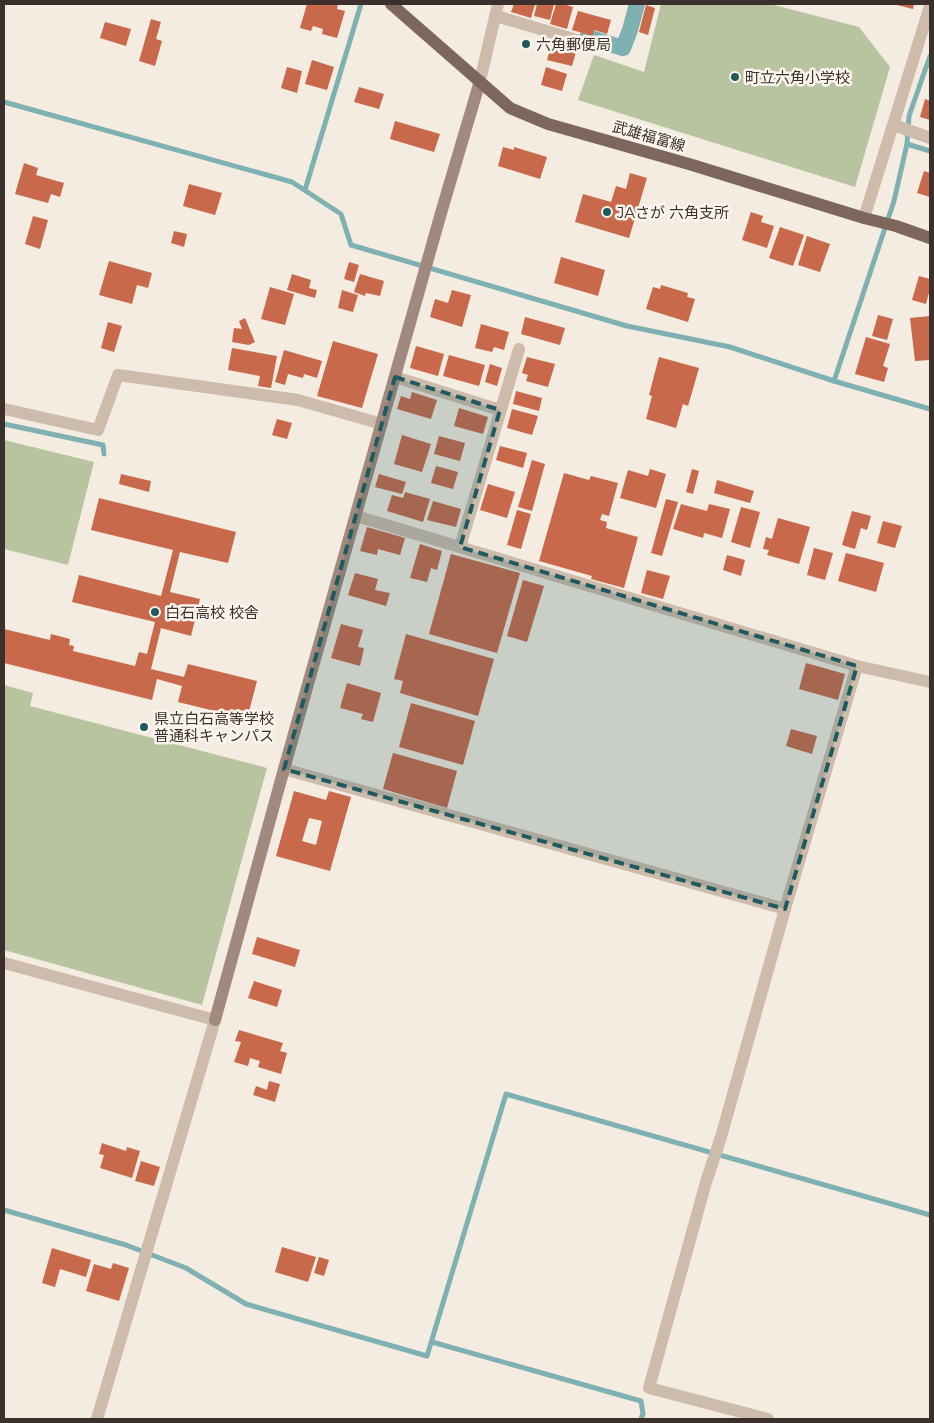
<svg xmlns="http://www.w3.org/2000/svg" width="934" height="1423" font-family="Montserrat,'Noto Sans JP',sans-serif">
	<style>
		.green { fill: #b8c4a0 }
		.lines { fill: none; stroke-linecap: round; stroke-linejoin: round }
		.stream { stroke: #7fb0b2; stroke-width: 5 }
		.canal { stroke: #7fb0b2; stroke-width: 16 }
		.building { fill: #c8694b; fill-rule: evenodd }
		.street { stroke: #cdbbac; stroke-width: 12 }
		.secondary { stroke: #a18a7d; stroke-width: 12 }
		.primary { stroke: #7d675c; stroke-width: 12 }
		.marked { fill: #1f5a5e; fill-opacity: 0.2; stroke: #1f5a5e; stroke-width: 4; stroke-dasharray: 10 6; stroke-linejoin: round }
		.poi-dot { fill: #1f5a5e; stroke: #fbf5ee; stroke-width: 2 }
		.labels { text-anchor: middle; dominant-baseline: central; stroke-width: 5; stroke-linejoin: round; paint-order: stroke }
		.poi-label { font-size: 15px; fill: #3b302b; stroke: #fbf5ee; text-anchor: start }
		.street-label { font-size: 15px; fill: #3b302b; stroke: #fbf5ee }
	</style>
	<rect width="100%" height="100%" fill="#f4ebe1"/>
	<g class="green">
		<polygon points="661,4 770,4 859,27 890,67 855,187 578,100 594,55 644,72"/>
		<polygon points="4,440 94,462 68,565 4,549"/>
		<polygon points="4,685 33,693 30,706 267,768 202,1005 4,950"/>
	</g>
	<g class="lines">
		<g class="stream">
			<polyline points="4,102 292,182 341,214 351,245 627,326 730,347 834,381 894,201 907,144 909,116 930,56"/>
			<polyline points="907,144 930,151"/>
			<polyline points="305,190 361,4"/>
			<polyline points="834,381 930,409"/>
			<polyline points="4,424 103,445 104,454"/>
			<polyline points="4,1210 126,1245 186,1268 246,1304 427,1356 506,1094 930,1215"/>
			<polyline points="432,1342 641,1401 643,1414 641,1419"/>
		</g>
		<polyline class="canal" points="587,37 623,48 630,30 637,4"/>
	</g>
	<g class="building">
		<polygon points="307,4 338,4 337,9 345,11 337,38 322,34 323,29 313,26 311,31 300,28"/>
		<polygon points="514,4 535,4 531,18 511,12"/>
		<polygon points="537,4 554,4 550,20 534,16"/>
		<polygon points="556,4 563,4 573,7 567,29 550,24"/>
		<polygon points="893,4 914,4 913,9"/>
		<polygon points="646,5 655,8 648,35 639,32"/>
		<polygon points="578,11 611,20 607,34 594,30 593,36 572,30"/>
		<polygon points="151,19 161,22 156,39 162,41 155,66 139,61"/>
		<polygon points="105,22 131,29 126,46 100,38"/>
		<polygon points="553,39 578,45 572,66 547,60"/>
		<polygon points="312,60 334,67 327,90 305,84"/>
		<polygon points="287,67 302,71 297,93 281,88"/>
		<polygon points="546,67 567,74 562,91 541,85"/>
		<polygon points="359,87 384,94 379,109 354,102"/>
		<polygon points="925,99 930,101 930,120 920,117"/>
		<polygon points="395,121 440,134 434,152 390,139"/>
		<polygon points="503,147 514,150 514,147 547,157 540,179 498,166"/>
		<polygon points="24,163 38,168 36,175 64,183 60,197 51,194 48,203 15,194"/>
		<polygon points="924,171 930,173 930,197 917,193"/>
		<polygon points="630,173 647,178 629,238 575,222 583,194 611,202 616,186 626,189"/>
		<polygon points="189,184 222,193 215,215 183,206"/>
		<polygon points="751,212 763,216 761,222 774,226 767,248 742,240"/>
		<polygon points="33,216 48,220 40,249 25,244"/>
		<polygon points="780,227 804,235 793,266 769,258"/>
		<polygon points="174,231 187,234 184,247 171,243"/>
		<polygon points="807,236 830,244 820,272 798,265"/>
		<polygon points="561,257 605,270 598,296 554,283"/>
		<polygon points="109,261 152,273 148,288 137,285 132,304 99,295"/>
		<polygon points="349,262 359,265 354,282 344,279"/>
		<polygon points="292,274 311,280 309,288 317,290 315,298 287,290"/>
		<polygon points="360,274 384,281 380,296 366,293 365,296 354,292"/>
		<polygon points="919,276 930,279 930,289 926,304 912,300"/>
		<polygon points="661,285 688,293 687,297 695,299 688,322 646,309 653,287 660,289"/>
		<polygon points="270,287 294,294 285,325 261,319"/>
		<polygon points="342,290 358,295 353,312 338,308"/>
		<polygon points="452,290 471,295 462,327 430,317 435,299 448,303"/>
		<polygon points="878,315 893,319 887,340 872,336"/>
		<polygon points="930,316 930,360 915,361 910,318"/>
		<polygon points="525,317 565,328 560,345 521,334"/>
		<polygon points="245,318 255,342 249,345 232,342 234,328 242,329 239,321"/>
		<polygon points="108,322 122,326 114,352 101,348"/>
		<polygon points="481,324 509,332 504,350 494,347 492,352 475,348"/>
		<polygon points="866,337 890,344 883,366 888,368 884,382 855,374"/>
		<polygon points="333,341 378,354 362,408 317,396"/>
		<polygon points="416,346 444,354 438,376 410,368"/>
		<polygon points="232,348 277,356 271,388 258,386 260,376 228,370"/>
		<polygon points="284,350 322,361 317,378 304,374 303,378 288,374 285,385 275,382"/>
		<polygon points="449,355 485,365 479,386 443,376"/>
		<polygon points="527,357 555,364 548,387 526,381 528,375 522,373"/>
		<polygon points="659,357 699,368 688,406 683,404 676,428 646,419 652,396 649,395"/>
		<polygon points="490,364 502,368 497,386 485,382"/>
		<polygon points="516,391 542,398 539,411 513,404"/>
		<polygon points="412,392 437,400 431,419 397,409 401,396 410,399"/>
		<polygon points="459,408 488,417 483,434 454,426"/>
		<polygon points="512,409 538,416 532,435 507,428"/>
		<polygon points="277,419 292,423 287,439 272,435"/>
		<polygon points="402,435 431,444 422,472 394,464"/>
		<polygon points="439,436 465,443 460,461 434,454"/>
		<polygon points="500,446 527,453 523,468 496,460"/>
		<polygon points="532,460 545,464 532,511 518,507"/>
		<polygon points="436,466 458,472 453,489 431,483"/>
		<polygon points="650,469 666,474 656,508 620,498 628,470 648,476"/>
		<polygon points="692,469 699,471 693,494 686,492"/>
		<polygon points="564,473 589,480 591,476 618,483 609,516 602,514 600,520 607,522 606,528 638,537 624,588 591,579 592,576 539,561"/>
		<polygon points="121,474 151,481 149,492 119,484"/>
		<polygon points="379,474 406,482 402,494 375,487"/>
		<polygon points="717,480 754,491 750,503 714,493"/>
		<polygon points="488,484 515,492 507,518 480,510"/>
		<polygon points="405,492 430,499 423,522 387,511 392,495 403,498"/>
		<polygon points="99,498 236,532 228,563 180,552 170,592 200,599 191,636 161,628 151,669 184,677 188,664 257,681 247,719 178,702 182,686 157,679 152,700 4,663 4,629 50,640 51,634 70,639 69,645 74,646 73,651 135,666 139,652 147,654 155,622 72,602 79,575 161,596 173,550 91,530"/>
		<polygon points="666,499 678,502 662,556 651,553"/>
		<polygon points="433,501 461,509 456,527 427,520"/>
		<polygon points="681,504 707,511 709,504 730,509 722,538 704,533 703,538 673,529"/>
		<polygon points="741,507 760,512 750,548 731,542"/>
		<polygon points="517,510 531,514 521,549 507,545"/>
		<polygon points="852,511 871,516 867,530 861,528 855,549 842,545"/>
		<polygon points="778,518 810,527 799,564 767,555 769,550 763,549 766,537 772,539"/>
		<polygon points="883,521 902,526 895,548 877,543"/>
		<polygon points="367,527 405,538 400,555 378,549 377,555 360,551"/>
		<polygon points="420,544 442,551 437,570 431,568 427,582 410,578"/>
		<polygon points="814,548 833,553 825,580 807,575"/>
		<polygon points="846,553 884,563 876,592 838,581"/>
		<polygon points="451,554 520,573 497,653 429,634"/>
		<polygon points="727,555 745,560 741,576 723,570"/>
		<polygon points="647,570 670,576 663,599 641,593"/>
		<polygon points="355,573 378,579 375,590 390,593 386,606 348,595"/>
		<polygon points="523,580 544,586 527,642 507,636"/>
		<polygon points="341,624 363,630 358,647 364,648 360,666 331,658"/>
		<polygon points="406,634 494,659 478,716 400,693 403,681 394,679"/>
		<polygon points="806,663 845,674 838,700 799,689"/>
		<polygon points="347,683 381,693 373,722 361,719 363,714 340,708"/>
		<polygon points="411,703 475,721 463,765 399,747"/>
		<polygon points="791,729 817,736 812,754 786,746"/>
		<polygon points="393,753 457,771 447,808 383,789"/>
		<path d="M294 791 326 800 329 791 351 797 330 871 276 856ZM309 818 322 821 316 845 302 841Z"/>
		<polygon points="257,937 300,950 295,967 252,954"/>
		<polygon points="254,981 282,990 277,1007 248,998"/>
		<polygon points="239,1030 283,1043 280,1051 287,1053 281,1074 258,1067 260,1061 250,1058 248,1066 234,1062 241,1042 235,1041"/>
		<polygon points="269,1081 280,1084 275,1102 253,1095 256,1086 267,1090"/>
		<polygon points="102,1143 126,1151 127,1147 140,1151 132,1178 100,1168 104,1155 99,1154"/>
		<polygon points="141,1161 160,1167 154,1186 135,1181"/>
		<polygon points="282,1247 316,1257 308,1282 275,1272"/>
		<polygon points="52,1248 91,1260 86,1277 60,1269 55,1287 42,1283"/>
		<polygon points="319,1257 329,1260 324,1276 314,1273"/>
		<polygon points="113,1263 129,1268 119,1301 86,1291 94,1264 111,1269"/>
	</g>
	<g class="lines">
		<g class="street">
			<polyline points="496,16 580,41"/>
			<polyline points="480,81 498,4"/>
			<polyline points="894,125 930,138"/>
			<polyline points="864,218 930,6"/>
			<polyline points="395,377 500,410"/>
			<polyline points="4,409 98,430 118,375 298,400 382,424"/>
			<polyline points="356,516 857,666 930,682"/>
			<polyline points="460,547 519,349"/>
			<polyline points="284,769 785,909"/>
			<polyline points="4,963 215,1020 97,1419"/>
			<polyline points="768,1419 649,1388 706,1182 721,1137 785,909 857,666"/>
		</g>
		<polyline class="secondary" points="215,1020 284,769 441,213 480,81"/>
		<polyline class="primary" points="391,4 510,108 548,124 689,164 864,218 896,226 930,238"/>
	</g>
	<path class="marked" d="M395 377 500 410 460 547 857 666 785 909 284 769Z"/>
	<g class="poi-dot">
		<circle cx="526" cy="44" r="5"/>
		<circle cx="735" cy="77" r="5"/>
		<circle cx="607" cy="212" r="5"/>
		<circle cx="155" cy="612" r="5"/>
		<circle cx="144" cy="727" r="5"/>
	</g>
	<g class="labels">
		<g class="poi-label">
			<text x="536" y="44">六角郵便局</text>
			<text x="745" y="77">町立六角小学校</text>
			<text x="617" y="212">JAさが 六角支所</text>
			<text x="165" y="612">白石高校 校舎</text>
			<text x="154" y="718">県立白石高等学校<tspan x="154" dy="17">普通科キャンパス</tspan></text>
		</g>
		<g class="street-label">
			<text transform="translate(649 136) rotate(16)">武雄福富線</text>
		</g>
	</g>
	<rect width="934" height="1423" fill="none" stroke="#3b302b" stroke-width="10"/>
</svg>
